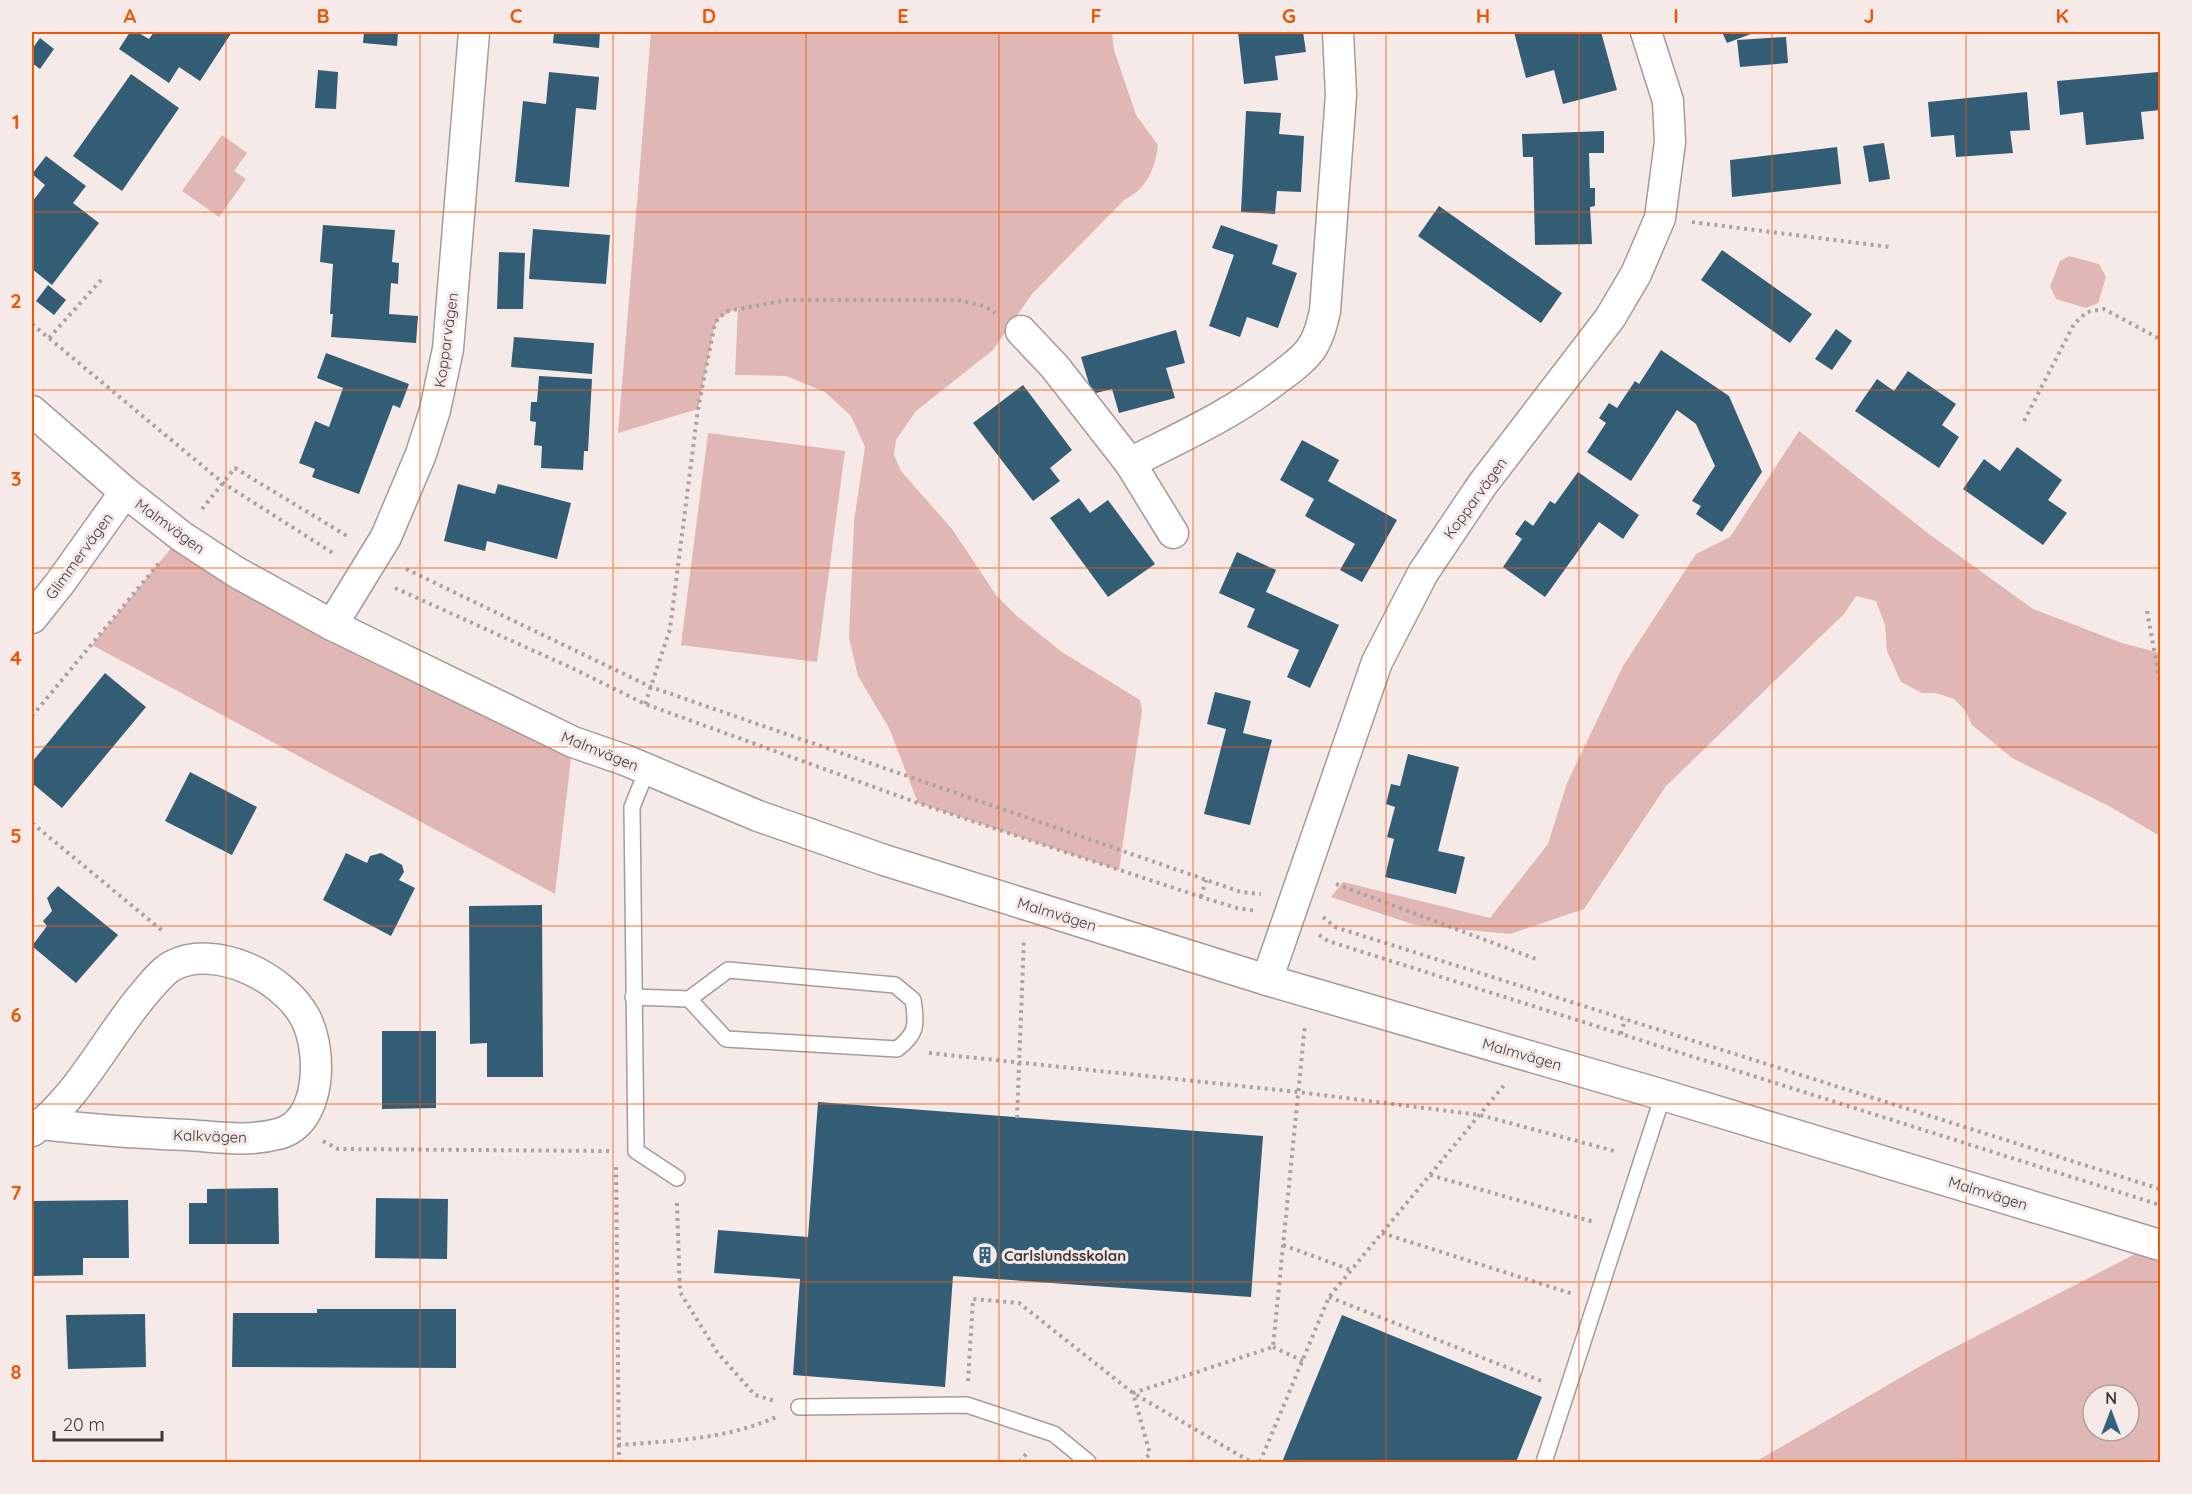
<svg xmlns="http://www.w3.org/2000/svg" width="2192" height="1494" font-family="Quicksand,sans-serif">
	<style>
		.green { fill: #e0b7b4; fill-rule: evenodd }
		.building { fill: #335c75 }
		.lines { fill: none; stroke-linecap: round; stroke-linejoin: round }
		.service-casing { stroke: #a69b9a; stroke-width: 18 }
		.minor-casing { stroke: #a69b9a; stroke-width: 33 }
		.path { stroke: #aca2a1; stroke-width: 4; stroke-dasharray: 3 4.5; stroke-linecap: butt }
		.service { stroke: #fff; stroke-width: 15 }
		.minor { stroke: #fff; stroke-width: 30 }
		.grid { fill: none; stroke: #e8590c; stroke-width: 1.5; stroke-opacity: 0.55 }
		.labels { text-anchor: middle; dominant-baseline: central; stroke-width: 6; stroke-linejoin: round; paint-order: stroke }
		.street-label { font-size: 15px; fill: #3e3939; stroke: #f6eae8 }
		.poi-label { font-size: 15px; font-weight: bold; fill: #3e3939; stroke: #f6eae8; text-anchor: start }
		.neatline { fill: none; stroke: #e8590c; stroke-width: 2 }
		.grid-label { font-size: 20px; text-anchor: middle; font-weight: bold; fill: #e8590c }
	</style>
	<rect width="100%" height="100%" fill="#f6eae8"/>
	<g class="green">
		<path d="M651 32H1112L1114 50 1136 115 1158 145C1155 169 1147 189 1124 200L1032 294 993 350 916 411 896 440 894 455 901 471 952 529 996 595 1017 616 1062 652 1140 700 1142 711 1119 870 918 803 889 728 858 676 849 638 854 521 865 447 851 416 825 392 786 376 735 375 738 308 719 318 714 328 698 409 618 433Z"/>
		<polygon points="222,135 247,153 234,171 246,179 219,217 182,191"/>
		<polygon points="2069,256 2099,264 2106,277 2098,303 2086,308 2056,299 2050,286 2060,261"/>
		<polygon points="1799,431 1929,534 2033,609 2122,643 2160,653 2160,836 2107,805 2012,758 1972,725 1965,710 1954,699 1936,693 1922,693 1901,682 1887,651 1885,625 1876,601 1856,596 1844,614 1666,786 1584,909 1510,934 1415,925 1331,897 1343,882 1490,918 1548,844 1567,783 1623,666 1696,554 1730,537"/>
		<polygon points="708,433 845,451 817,662 681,645"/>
		<polygon points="181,536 573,742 555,894 92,645"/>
		<path d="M2160 1241V1462H1755L1936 1357ZM2093 1395H2129V1431H2093Z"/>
	</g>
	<g class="building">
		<polygon points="130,32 137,32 149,39 154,32 232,32 200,81 179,67 169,83 119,49"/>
		<polygon points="364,32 398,32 397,46 363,43"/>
		<polygon points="554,32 600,32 599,48 553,43"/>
		<polygon points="1238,32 1303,32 1306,52 1275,56 1278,80 1244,84"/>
		<polygon points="1514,32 1601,32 1617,90 1563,104 1554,70 1526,78"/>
		<polygon points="1722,32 1756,32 1727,43"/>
		<polygon points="1786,37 1788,63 1740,67 1737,40"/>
		<polygon points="40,38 54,49 40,69 32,63 32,49"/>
		<polygon points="318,70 338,72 336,109 315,108"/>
		<polygon points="549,72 599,77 596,110 576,108 569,187 515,182 523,101 546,104"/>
		<polygon points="2158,72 2160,110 2141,112 2144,139 2086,145 2083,112 2060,115 2057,81"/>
		<polygon points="131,74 179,108 122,191 73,156"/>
		<polygon points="2027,92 2030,130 2010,131 2013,153 1956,157 1954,135 1931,137 1928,102"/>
		<polygon points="1246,111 1281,113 1279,134 1304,136 1301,192 1277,191 1275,214 1241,212"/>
		<polygon points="1604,131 1604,153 1589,153 1590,188 1595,188 1595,206 1590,207 1592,244 1535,245 1533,157 1523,157 1522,134"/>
		<polygon points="1884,143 1890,179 1869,182 1863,146"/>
		<polygon points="1837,147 1841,184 1732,197 1730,160"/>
		<polygon points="46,156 86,186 73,203 99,223 52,285 32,269 32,202 45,185 32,174"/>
		<polygon points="1439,206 1562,293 1541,323 1418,236"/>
		<polygon points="323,225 395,230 392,262 399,263 398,284 391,283 389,314 418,316 416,343 331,337 333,314 330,314 333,264 320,262"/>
		<polygon points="1221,225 1278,245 1272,264 1297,273 1278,328 1247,317 1240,337 1209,326 1234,255 1212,248"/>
		<polygon points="533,229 610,235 606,284 529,279"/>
		<polygon points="1722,250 1812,314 1790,343 1701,280"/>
		<polygon points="499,252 525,253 523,309 497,309"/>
		<polygon points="48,285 66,300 54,315 36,301"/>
		<polygon points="1836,329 1852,341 1832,370 1815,359"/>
		<polygon points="1176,330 1185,363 1166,368 1175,398 1119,413 1112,389 1092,394 1081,357"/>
		<polygon points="514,337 594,343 592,374 511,367"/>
		<polygon points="1661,350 1729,396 1762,472 1722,532 1696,514 1701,506 1692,501 1715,466 1696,424 1677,410 1631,481 1587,452 1606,423 1599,418 1609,403 1617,408 1635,381 1639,384"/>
		<polygon points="326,353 409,384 400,408 393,405 359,494 312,477 315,469 299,463 315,421 329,427 343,388 317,378"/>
		<polygon points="1908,371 1956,404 1942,425 1959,437 1939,468 1855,411 1877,379 1894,391"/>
		<polygon points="539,376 592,379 588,451 584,451 583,470 541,468 542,446 534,445 536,422 530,421 531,402 537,402"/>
		<polygon points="1023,385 1072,450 1050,468 1060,481 1033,501 973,423"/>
		<polygon points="1302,440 1339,460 1328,481 1397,520 1362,582 1340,570 1355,544 1305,516 1314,499 1280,480"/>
		<polygon points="2017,447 2062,480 2048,500 2067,513 2043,545 1963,489 1984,459 2000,471"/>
		<polygon points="1578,472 1639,515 1623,539 1599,522 1545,597 1503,567 1522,539 1515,534 1525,520 1533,526 1550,501 1555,504"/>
		<polygon points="458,484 495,494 498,484 571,503 557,559 487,541 485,551 444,541"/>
		<polygon points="1079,498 1090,513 1108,500 1155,564 1108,597 1050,518"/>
		<polygon points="1237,552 1276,570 1266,592 1339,625 1310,688 1287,677 1299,650 1247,627 1255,609 1219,593"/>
		<polygon points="105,673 146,707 62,808 32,783 32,762"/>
		<polygon points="1215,692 1251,701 1243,733 1272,740 1250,825 1204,814 1226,729 1207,724"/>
		<polygon points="1408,754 1459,767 1438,851 1465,857 1456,894 1385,877 1394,839 1387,837 1395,807 1386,804 1391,784 1400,786"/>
		<polygon points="190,772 257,807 232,855 165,821"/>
		<polygon points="346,853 367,863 370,856 381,853 402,865 404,872 399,880 415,888 391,936 323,900"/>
		<polygon points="58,886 118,935 76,983 32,946 47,926 43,921 52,911 47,898"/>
		<polygon points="542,905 543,1077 487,1077 487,1043 470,1044 469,906"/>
		<polygon points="382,1031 436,1031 436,1108 382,1109"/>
		<polygon points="818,1102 1263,1136 1251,1297 953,1276 945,1387 793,1375 800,1279 714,1273 718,1230 808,1237"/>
		<polygon points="278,1188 279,1244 189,1244 189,1203 207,1203 207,1189"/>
		<polygon points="376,1198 448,1199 447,1259 375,1258"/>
		<polygon points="128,1200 129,1258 83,1258 83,1275 32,1276 32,1201"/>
		<polygon points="317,1309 456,1309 456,1368 232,1367 233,1313 317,1313"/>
		<polygon points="145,1314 146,1367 68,1369 66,1315"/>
		<polygon points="1342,1315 1542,1397 1516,1462 1282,1462"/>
	</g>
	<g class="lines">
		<g class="service-casing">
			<g id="service">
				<polyline points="647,770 632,807 636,1151 677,1178"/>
				<path d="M633 997 689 999 728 970 895 985 913 1000C917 1025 917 1034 897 1049L726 1039 689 999"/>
				<polyline points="799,1407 967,1405 1054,1434 1088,1462"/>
				<polyline points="1544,1462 1663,1095"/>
			</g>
		</g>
		<g class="minor-casing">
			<g id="minor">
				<path d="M1021 331 1055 367 1130 463C1181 437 1231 415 1277 379 1289 370 1302 361 1311 349 1319 337 1322 324 1325 311L1341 95 1338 32"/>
				<polyline points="32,411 125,492 181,536 236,572 332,625 573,742 625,760 758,816 884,860 1267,980 1663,1095 2160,1245"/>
				<polyline points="1130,463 1173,533"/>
				<polyline points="32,618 60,583 125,492"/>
				<polyline points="332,625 386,537 421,454 435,410 448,349 474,32"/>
				<polyline points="1267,980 1377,662 1423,573 1482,485 1610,318 1636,274 1660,218 1670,142 1668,101 1646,32"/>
				<path d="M32 1131C76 1101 108 1036 143 995 151 986 161 972 172 966 215 943 283 977 305 1017 323 1051 322 1123 278 1134 248 1142 217 1137 187 1135 139 1133 91 1130 42 1124"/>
			</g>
		</g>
		<g class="path">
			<polyline points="1692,222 1890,247"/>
			<polyline points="32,324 223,483 336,555"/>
			<polyline points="49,338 101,280"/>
			<polyline points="2024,421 2074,324 2087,312 2104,309 2160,339"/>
			<polyline points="202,509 235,468 347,536"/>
			<polyline points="406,569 651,687 1241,892 1261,894"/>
			<polyline points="395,588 574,669 645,704 918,803 1201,897 1237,908 1257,911"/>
			<polyline points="2147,611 2160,682"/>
			<polyline points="645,704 670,629 698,409 714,328 718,318 728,311 787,300 957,300 984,306 995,313"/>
			<polyline points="32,716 160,562"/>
			<polyline points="32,823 165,933"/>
			<polyline points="1336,884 1536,959"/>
			<polyline points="1201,897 1206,880"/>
			<polyline points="1323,917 1335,927 2160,1189"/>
			<polyline points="1319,935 1328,941 2160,1205"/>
			<polyline points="1621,1034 1625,1019"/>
			<polyline points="929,1053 1298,1092 1480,1115 1618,1152"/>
			<polyline points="1017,1118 1024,938"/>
			<polyline points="323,1141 338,1149 611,1151"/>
			<polyline points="616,1167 619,1462"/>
			<polyline points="1430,1175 1594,1222"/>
			<polyline points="677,1203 680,1292 717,1352 755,1395 775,1401"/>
			<polyline points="1382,1233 1573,1294"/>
			<polyline points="1283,1245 1351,1270"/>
			<polyline points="1329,1297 1544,1382"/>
			<polyline points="1273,1347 1303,1361"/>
			<polyline points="968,1381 973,1299 1019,1303 1133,1393 1251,1462"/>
			<path d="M618 1445C672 1441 727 1439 776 1417"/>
			<polyline points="1019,1462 1028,1452"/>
			<polyline points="1141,1462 1150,1454 1133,1393 1273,1347 1305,1024"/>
			<polyline points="1260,1462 1329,1297 1505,1084"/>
		</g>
		<use href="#service" class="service"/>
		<use href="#minor" class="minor"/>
	</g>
	<path class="grid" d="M226 32V1462M420 32V1462M613 32V1462M806 32V1462M999 32V1462M1193 32V1462M1386 32V1462M1579 32V1462M1772 32V1462M1966 32V1462M32 212H2160M32 390H2160M32 568H2160M32 747H2160M32 926H2160M32 1104H2160M32 1282H2160"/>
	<defs>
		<g id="building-ring" transform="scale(1.35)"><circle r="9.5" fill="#f6eae8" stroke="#306480" stroke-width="1.5"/><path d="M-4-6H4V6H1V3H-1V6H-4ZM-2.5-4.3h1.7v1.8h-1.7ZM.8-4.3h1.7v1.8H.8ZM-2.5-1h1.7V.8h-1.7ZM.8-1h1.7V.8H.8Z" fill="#306480"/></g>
	</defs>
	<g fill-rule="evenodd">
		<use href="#building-ring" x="985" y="1255"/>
	</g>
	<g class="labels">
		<g class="street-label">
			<text transform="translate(446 340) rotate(-82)">Kopparvägen</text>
			<text transform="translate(1475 498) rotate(-54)">Kopparvägen</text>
			<text transform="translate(170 526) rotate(36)">Malmvägen</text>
			<text transform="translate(79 556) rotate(-54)">Glimmervägen</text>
			<text transform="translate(600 751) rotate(22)">Malmvägen</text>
			<text transform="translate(1057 914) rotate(17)">Malmvägen</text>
			<text transform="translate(1522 1054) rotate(16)">Malmvägen</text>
			<text transform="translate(210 1136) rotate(2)">Kalkvägen</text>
			<text transform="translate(1988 1193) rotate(17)">Malmvägen</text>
		</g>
		<g class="poi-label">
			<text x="1004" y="1255">Carlslundsskolan</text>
		</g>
	</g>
	<rect width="2192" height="1494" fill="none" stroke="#f6eae8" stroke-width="66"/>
	<g transform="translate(2111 1413)"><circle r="28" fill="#f6eae8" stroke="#aca3a2" stroke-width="1.5"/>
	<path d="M0-4.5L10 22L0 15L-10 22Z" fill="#306480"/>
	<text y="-9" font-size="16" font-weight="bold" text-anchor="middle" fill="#3e3939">N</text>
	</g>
	<path d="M54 1431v9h108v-9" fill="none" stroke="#3e3939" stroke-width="3"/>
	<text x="63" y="1431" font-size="18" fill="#3e3939" stroke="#f6eae8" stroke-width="4.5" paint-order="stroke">20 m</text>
	<rect x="33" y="33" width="2126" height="1428" class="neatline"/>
	<g class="grid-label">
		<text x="130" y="23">A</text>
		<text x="323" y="23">B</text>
		<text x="516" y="23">C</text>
		<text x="709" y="23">D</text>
		<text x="903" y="23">E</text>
		<text x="1096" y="23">F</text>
		<text x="1289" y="23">G</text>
		<text x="1483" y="23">H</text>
		<text x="1676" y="23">I</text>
		<text x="1869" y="23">J</text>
		<text x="2062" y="23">K</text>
		<text x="16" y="129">1</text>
		<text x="16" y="308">2</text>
		<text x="16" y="486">3</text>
		<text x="16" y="665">4</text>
		<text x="16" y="843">5</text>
		<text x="16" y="1022">6</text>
		<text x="16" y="1200">7</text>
		<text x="16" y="1379">8</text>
	</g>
</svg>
